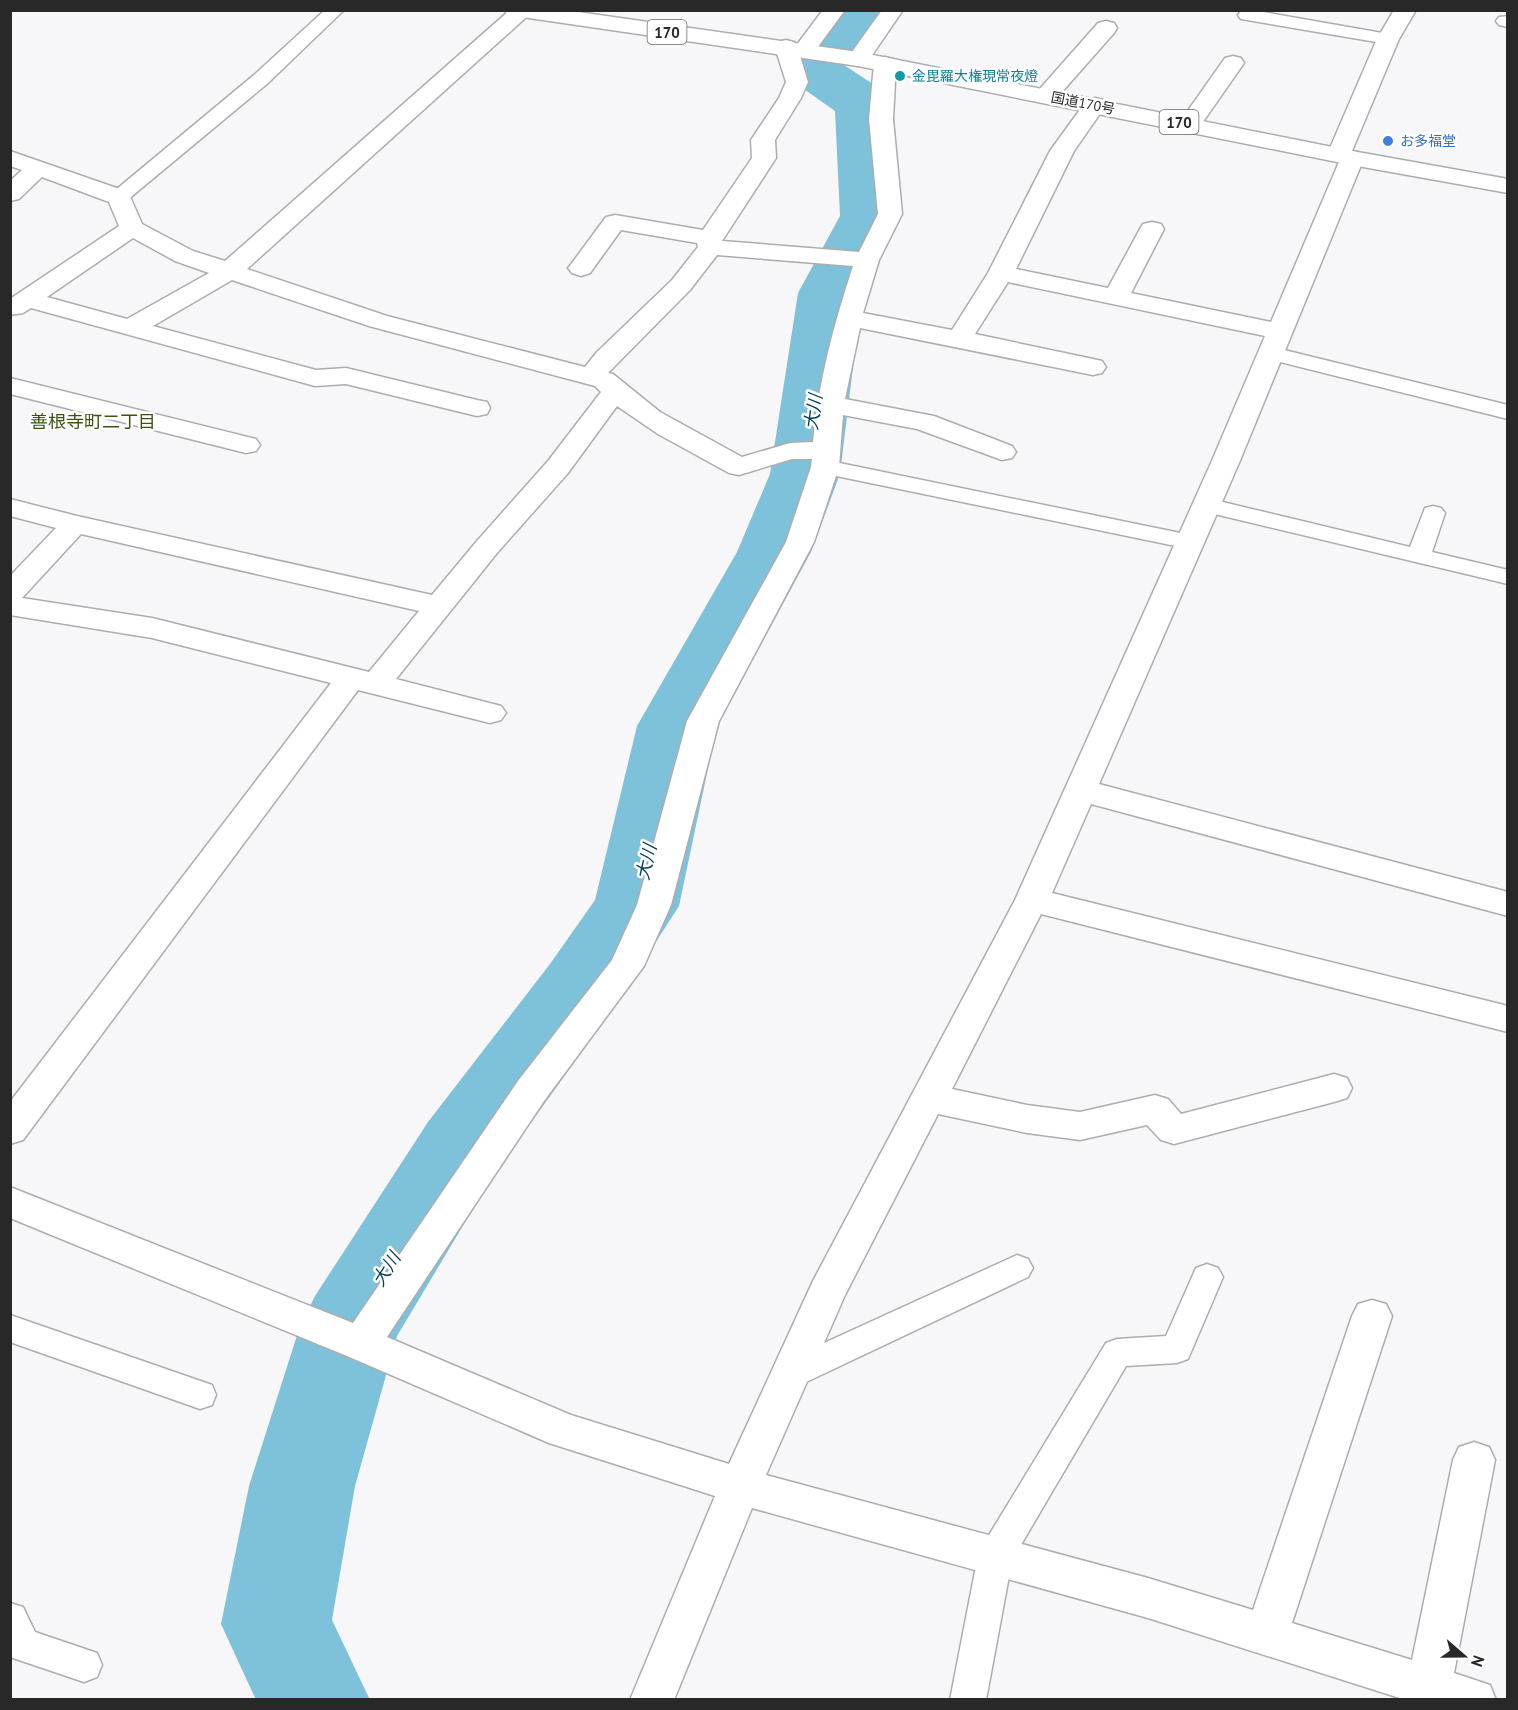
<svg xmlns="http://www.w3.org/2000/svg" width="1518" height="1710" font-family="'PT Sans','Noto Sans JP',sans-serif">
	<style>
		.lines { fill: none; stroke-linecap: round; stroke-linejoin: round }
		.river { fill: #7dc1db; fill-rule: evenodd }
		.service-casing { stroke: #adadaf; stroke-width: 3 }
		.minor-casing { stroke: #adadaf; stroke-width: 3 }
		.trunk-casing { stroke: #adadaf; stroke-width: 3 }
		.service { fill: #fff; fill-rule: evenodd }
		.minor { fill: #fff; fill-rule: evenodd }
		.trunk { fill: #fff; fill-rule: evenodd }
		.culture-dot { fill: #0f9aa8; stroke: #fff; stroke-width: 2 }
		.shop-dot { fill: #3f7fe0; stroke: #fff; stroke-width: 2 }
		.labels { text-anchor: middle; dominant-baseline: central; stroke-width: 5; stroke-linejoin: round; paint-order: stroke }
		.far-culture-label { font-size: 14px; fill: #0d838f; stroke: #fff; text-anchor: start }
		.far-street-label { font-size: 14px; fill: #282828; stroke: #fff }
		.far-shop-label { font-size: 14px; fill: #366cbe; stroke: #fff; text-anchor: start }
		.shield { fill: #fff; stroke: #686868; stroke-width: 1.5 }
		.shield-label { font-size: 15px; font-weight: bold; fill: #282828 }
		.water-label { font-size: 18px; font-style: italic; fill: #064356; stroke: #fff }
		.neighbourhood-label { font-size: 18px; fill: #3b550d; stroke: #fff }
	</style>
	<rect width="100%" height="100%" fill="#f7f7f9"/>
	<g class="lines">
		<polygon class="river" points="831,10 888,10 844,65 885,92 893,104 902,216 862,293 840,474 811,552 717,726 679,906 612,1010 494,1174 397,1336 355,1486 332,1620 370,1700 256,1700 221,1624 249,1486 300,1326 315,1296 428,1122 550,964 595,900 637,726 737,552 770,474 798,293 840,216 835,111 791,80 783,68"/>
		<g class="service-casing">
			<g id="service">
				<polygon points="325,10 344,10 268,83 126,201 112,201 109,197 112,193 254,75"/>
				<polygon points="1252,10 1388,34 1394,35 1397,39 1394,43 1388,44 1247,20 1241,19 1238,15 1241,11"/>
				<polygon points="1508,16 1508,27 1499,25 1496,21 1499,17"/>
				<polygon points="1272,347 1508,405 1508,419 1264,358 1261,353 1264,348"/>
				<polygon points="825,460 1190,535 1198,537 1202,542 1198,547 1190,549 817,472 814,467 817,462"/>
				<polygon points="1206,498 1410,547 1425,508 1433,506 1441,508 1445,513 1432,552 1508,570 1508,584 1198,510 1194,505 1198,500"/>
				<polygon points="1017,1255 1028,1259 1033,1268 1028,1277 802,1384 790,1388 778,1384 774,1374 778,1364"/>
				<polygon points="1207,1264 1218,1268 1223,1277 1188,1359 1177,1363 1126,1366 1012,1560 986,1700 950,1700 978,1556 983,1545 1106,1343 1117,1339 1166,1336 1196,1268"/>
				<polygon points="10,1315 212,1385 216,1395 212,1405 200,1409 10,1342"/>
				<polygon points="10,1603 23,1607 35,1632 97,1653 102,1665 97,1677 84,1682 10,1657"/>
			</g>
		</g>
		<g class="minor-casing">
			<g id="minor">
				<path d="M510 10 532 12 247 269 387 316 585 367 597 352 672 280 698 247 697 243 621 230 590 273 581 276 572 273 568 268 572 263 606 217 615 215 703 230 752 158 751 140 779 98 786 82 775 47 778 42 786 40 794 42 796 46 823 10H845L812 55 800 56 808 82 801 98 775 140 776 158 722 241 859 252 878 214 869 119 874 64 877 59 885 57 893 59 896 64 893 119 902 214 879 260 863 313 952 330 988 273 1050 151 1087 100 1095 98 1103 100 1106 105 1074 151 1016 269 1108 288 1140 229 1143 224 1152 222 1161 224 1164 229 1131 293 1271 322 1339 162 1331 160 1327 155 1377 39 1394 10H1416L1399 39 1352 151 1360 153 1364 158 1239 463 1099 784 1508 892V916L1091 804 1052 893 1508 1006V1032L1041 914 952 1089 1027 1105 1080 1112 1155 1095 1168 1099 1181 1114 1334 1074 1347 1078 1352 1088 1347 1098 1334 1102 1174 1144 1161 1140 1147 1125 1080 1140 1027 1133 938 1114 845 1295 766 1475 1148 1578 1253 1610 1352 1316 1358 1304 1372 1300 1386 1304 1392 1316 1292 1623 1412 1660 1453 1460 1459 1447 1474 1442 1489 1447 1495 1460 1454 1673 1490 1685 1496 1700H1406L1148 1618 752 1508 674 1700H630L715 1496 549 1443 347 1356 10 1218V1187L353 1323 518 1081 612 960 637 905 687 721 786 542 811 467 812 459H792L739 475 729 473 658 434 617 406 568 473 497 553 396 679 501 706 506 713 501 720 490 723 358 690 23 1140 10 1144V1102L331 683 152 638 10 615V576L56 528 10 516V499L77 516 432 595 477 541 548 461 601 392 595 386 369 326 232 280 153 326 316 370 346 368 477 400 487 402 490 408 487 414 477 416 346 384 315 386 31 308 23 313 10 315V299L119 226 109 202 42 177 19 199 10 201V181L22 170 10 166V151L128 192 142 224 193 251 225 261ZM133 238 175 261 209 273 127 319 47 297ZM717 255 853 266C834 324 818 382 813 442L790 443 742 457 660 412 613 374 608 373 690 290ZM1008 282 1265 336 1211 463 1015 900 813 1281 729 1464 571 1415 387 1337 544 1101 644 966 671 905 719 721 814 542 839 467 843 415 917 429 1002 460 1012 458 1016 452 1012 446 934 416 845 399 860 328 1093 375 1102 373 1106 367 1102 361 1093 359 975 334ZM81 534 419 611 369 672 152 618 22 598Z"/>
				<polygon points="882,10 903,10 866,64 858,66 850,64 847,59"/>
				<polygon points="1106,21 1114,23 1117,28 1114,33 1054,101 1046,103 1038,101 1035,96 1038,91 1098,23"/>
				<polygon points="1233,56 1241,58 1244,63 1198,129 1190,131 1182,129 1178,124 1182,119 1225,58"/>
				<polygon points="10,378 256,439 260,445 256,451 246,453 10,394"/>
			</g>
		</g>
		<g class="trunk-casing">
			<polygon id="trunk" points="505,10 564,10 858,52 1352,151 1508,179 1508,193 1352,165 858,66 515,16 507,15"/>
		</g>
		<use href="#service" class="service"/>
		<use href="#minor" class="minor"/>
		<use href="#trunk" class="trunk"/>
	</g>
	<circle class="culture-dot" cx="900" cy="76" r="6"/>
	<circle class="shop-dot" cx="1388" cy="141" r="6"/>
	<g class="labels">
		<g class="far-culture-label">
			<text x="912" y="76">金毘羅大権現常夜燈</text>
		</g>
		<g class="far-street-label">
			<text transform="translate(1083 103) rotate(11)">国道170号</text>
		</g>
		<g class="far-shop-label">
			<text x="1400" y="141">お多福堂</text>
		</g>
		<g class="shield">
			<rect x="647.5" y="20" width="39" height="24" rx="4.5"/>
			<rect x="1159.5" y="110" width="39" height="24" rx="4.5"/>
		</g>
		<g class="shield-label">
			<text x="667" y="32">170</text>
			<text x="1179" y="122">170</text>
		</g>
		<g class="water-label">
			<text transform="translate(813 412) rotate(-82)">大川</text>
			<text transform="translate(646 862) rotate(-77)">大川</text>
			<text transform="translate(386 1269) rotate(-58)">大川</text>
		</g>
		<g class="neighbourhood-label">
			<text x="93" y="421">善根寺町二丁目</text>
		</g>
	</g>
	<rect width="1518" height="1710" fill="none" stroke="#282828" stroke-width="24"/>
	<g transform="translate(1464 1656) rotate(110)" stroke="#ffffff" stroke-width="4.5" paint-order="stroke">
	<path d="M0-4.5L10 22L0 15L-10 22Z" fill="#282828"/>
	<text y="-9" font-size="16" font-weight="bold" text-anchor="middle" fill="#282828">N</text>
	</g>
</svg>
